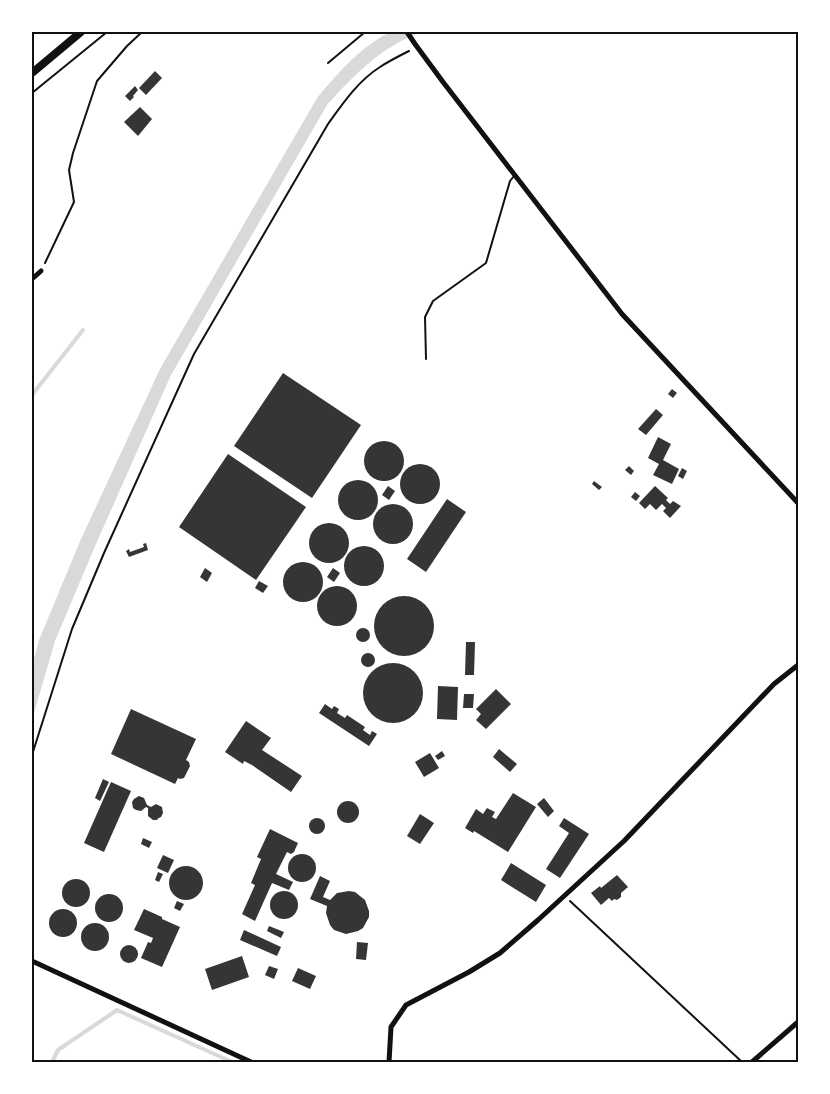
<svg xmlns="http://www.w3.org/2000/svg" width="830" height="1094" font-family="Commissioner,sans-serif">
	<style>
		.water { fill: #d9d9d9 }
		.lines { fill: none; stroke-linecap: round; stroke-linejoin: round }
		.stream { stroke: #d9d9d9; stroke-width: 4 }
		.building { fill: #353535 }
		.path { stroke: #111; stroke-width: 2 }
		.service { stroke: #111; stroke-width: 2 }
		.minor { stroke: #111; stroke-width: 5 }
		.secondary { stroke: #111; stroke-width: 8 }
		.neatline { fill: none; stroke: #111; stroke-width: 2 }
	</style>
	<rect width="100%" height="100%" fill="#fff"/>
	<path class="water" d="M391 32H422C382 46 355 74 327 105L171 375 96 544 55 641 32 720V666L39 640 81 539 160 369 317 98C338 73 362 45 391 32Z"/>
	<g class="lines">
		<g class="stream">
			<polyline points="32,395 83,330"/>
			<polyline points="52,1062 58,1050 117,1010 232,1062"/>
		</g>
	</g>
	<g class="building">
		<polygon points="155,71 162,78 146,95 139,88"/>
		<polygon points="135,86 138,90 133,96 134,97 130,101 125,96"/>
		<polygon points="140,107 152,119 138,136 124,122"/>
		<polygon points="283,373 361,425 312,498 234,446"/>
		<polygon points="672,389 677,393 673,398 668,394"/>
		<polygon points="656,409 663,415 646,435 638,429"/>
		<polygon points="658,437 671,444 663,460 679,469 672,484 653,475 659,464 648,458"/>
		<circle cx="384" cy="461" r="20"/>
		<polygon points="228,454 306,507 256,580 179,527"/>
		<circle cx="420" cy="484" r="20"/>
		<polygon points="629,466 634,471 631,475 625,470"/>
		<polygon points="682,468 687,471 683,479 678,476"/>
		<circle cx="358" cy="500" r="20"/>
		<polygon points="594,481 602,487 599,490 592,484"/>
		<polygon points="388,486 395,491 389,500 382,495"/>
		<polygon points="655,486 668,498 666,500 670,504 673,501 681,506 670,518 663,511 666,508 662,504 656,510 650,504 645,509 639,503"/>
		<polygon points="635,492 640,496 636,501 631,497"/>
		<polygon points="447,499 466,512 426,572 407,559"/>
		<circle cx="393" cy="524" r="20"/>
		<circle cx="329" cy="543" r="20"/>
		<polygon points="146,543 148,550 129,557 126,551 129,549 130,552 144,547 143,544"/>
		<circle cx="364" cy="566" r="20"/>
		<circle cx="303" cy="582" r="20"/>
		<polygon points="205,568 212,573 207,582 200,577"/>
		<polygon points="333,568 340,573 334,582 327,577"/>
		<polygon points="259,581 268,586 263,593 255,588"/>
		<circle cx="337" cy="606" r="20"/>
		<circle cx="404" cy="626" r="30"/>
		<circle cx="363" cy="635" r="7"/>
		<polygon points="466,642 475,642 474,675 465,675"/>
		<circle cx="368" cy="660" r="7"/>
		<circle cx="393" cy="693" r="30"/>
		<polygon points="438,686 458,687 457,720 437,719"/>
		<polygon points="496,689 511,704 486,729 476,720 481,714 476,709"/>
		<polygon points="464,694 474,694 473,708 463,708"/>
		<polygon points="325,704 332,709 334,706 339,709 337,713 345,718 347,715 365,727 363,730 370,735 372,731 377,734 369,746 319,713"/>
		<polygon points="131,709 196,739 186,760 189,762 190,766 184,778 180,779 178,778 175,784 111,754"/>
		<polygon points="246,721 271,738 262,750 302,776 291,792 252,765 244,761 243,764 225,752"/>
		<polygon points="499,749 517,764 510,772 493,757"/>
		<polygon points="442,751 445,756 438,760 435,756"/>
		<polygon points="430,753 439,768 424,777 415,762"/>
		<polygon points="103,779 109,782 100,801 95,798"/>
		<polygon points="111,782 131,791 104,852 84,843"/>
		<polygon points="513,793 536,807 508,852 474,831 473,833 465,828 476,809 483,814 487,808 495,812 492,817 496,819"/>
		<polygon points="139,796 144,798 147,805 151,807 156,804 162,807 163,813 161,817 157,819 158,820 153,820 148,816 148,808 146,807 141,811 136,810 133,808 132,802 134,799"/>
		<polygon points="544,798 554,811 548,817 537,804"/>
		<circle cx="348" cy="812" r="11"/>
		<polygon points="420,814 434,823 420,844 407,836"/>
		<polygon points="564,818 589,834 560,878 546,869 569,833 559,826"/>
		<circle cx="317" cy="826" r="8"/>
		<polygon points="270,829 298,843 294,852 291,854 287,852 276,874 293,882 289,890 272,883 255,921 242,914 255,885 251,883 261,859 257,857"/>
		<polygon points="143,838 152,842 149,848 141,844"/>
		<circle cx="302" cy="868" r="14"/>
		<polygon points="163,855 174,860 168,873 157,868"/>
		<polygon points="511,863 546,885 536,902 501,880"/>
		<circle cx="186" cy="883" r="17"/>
		<polygon points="158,872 163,874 159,882 155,880"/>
		<polygon points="617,875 628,887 621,893 621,897 617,900 614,899 612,901 609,898 601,905 591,893 600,886 601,888"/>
		<polygon points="320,876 330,881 323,897 330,900 337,893 349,891 355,892 365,900 369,911 369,917 363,928 358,931 346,934 334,930 330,925 326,913 327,906 310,899"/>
		<circle cx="76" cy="893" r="14"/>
		<circle cx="284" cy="905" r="14"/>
		<circle cx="109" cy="908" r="14"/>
		<polygon points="177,901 184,904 180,911 174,908"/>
		<circle cx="63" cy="923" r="14"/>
		<polygon points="144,909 162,917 162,919 180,927 162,967 141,958 148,942 151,943 153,938 134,930"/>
		<circle cx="95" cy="937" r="14"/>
		<polygon points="269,926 284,932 281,938 267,931"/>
		<polygon points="244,930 281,947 277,956 240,940"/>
		<polygon points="357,942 368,943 366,960 356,959"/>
		<circle cx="129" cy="954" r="9"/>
		<polygon points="242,956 249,977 212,990 205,969"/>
		<polygon points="269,966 278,969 274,979 265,975"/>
		<polygon points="298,968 316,976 310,989 292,981"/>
	</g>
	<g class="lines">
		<g class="path">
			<polyline points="32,93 107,32"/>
			<polyline points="45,263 74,202 69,170 73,153 97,81 127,46 142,32"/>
			<path d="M32 755 72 629 104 553 194 354 328 124C343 103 358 81 380 67 389 61 399 56 409 51"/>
			<polyline points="570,901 742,1062"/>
		</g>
		<g class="service">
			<polyline points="328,63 365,32"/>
			<polyline points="426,359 425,317 433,301 486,263 510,181 514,176"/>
		</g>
		<g class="minor">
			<polyline points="407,32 415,44 443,82 622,314 798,503"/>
			<polyline points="32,279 41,271"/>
			<polyline points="32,961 251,1062"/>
			<polyline points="389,1062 391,1027 406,1005 469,972 500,953 538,920 624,841 774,684 798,665"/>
			<polyline points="752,1062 798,1022"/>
		</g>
		<polyline class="secondary" points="32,73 81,32"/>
	</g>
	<rect width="830" height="1094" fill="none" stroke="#ffffff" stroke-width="66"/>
	<rect x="33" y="33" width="764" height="1028" class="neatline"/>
</svg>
